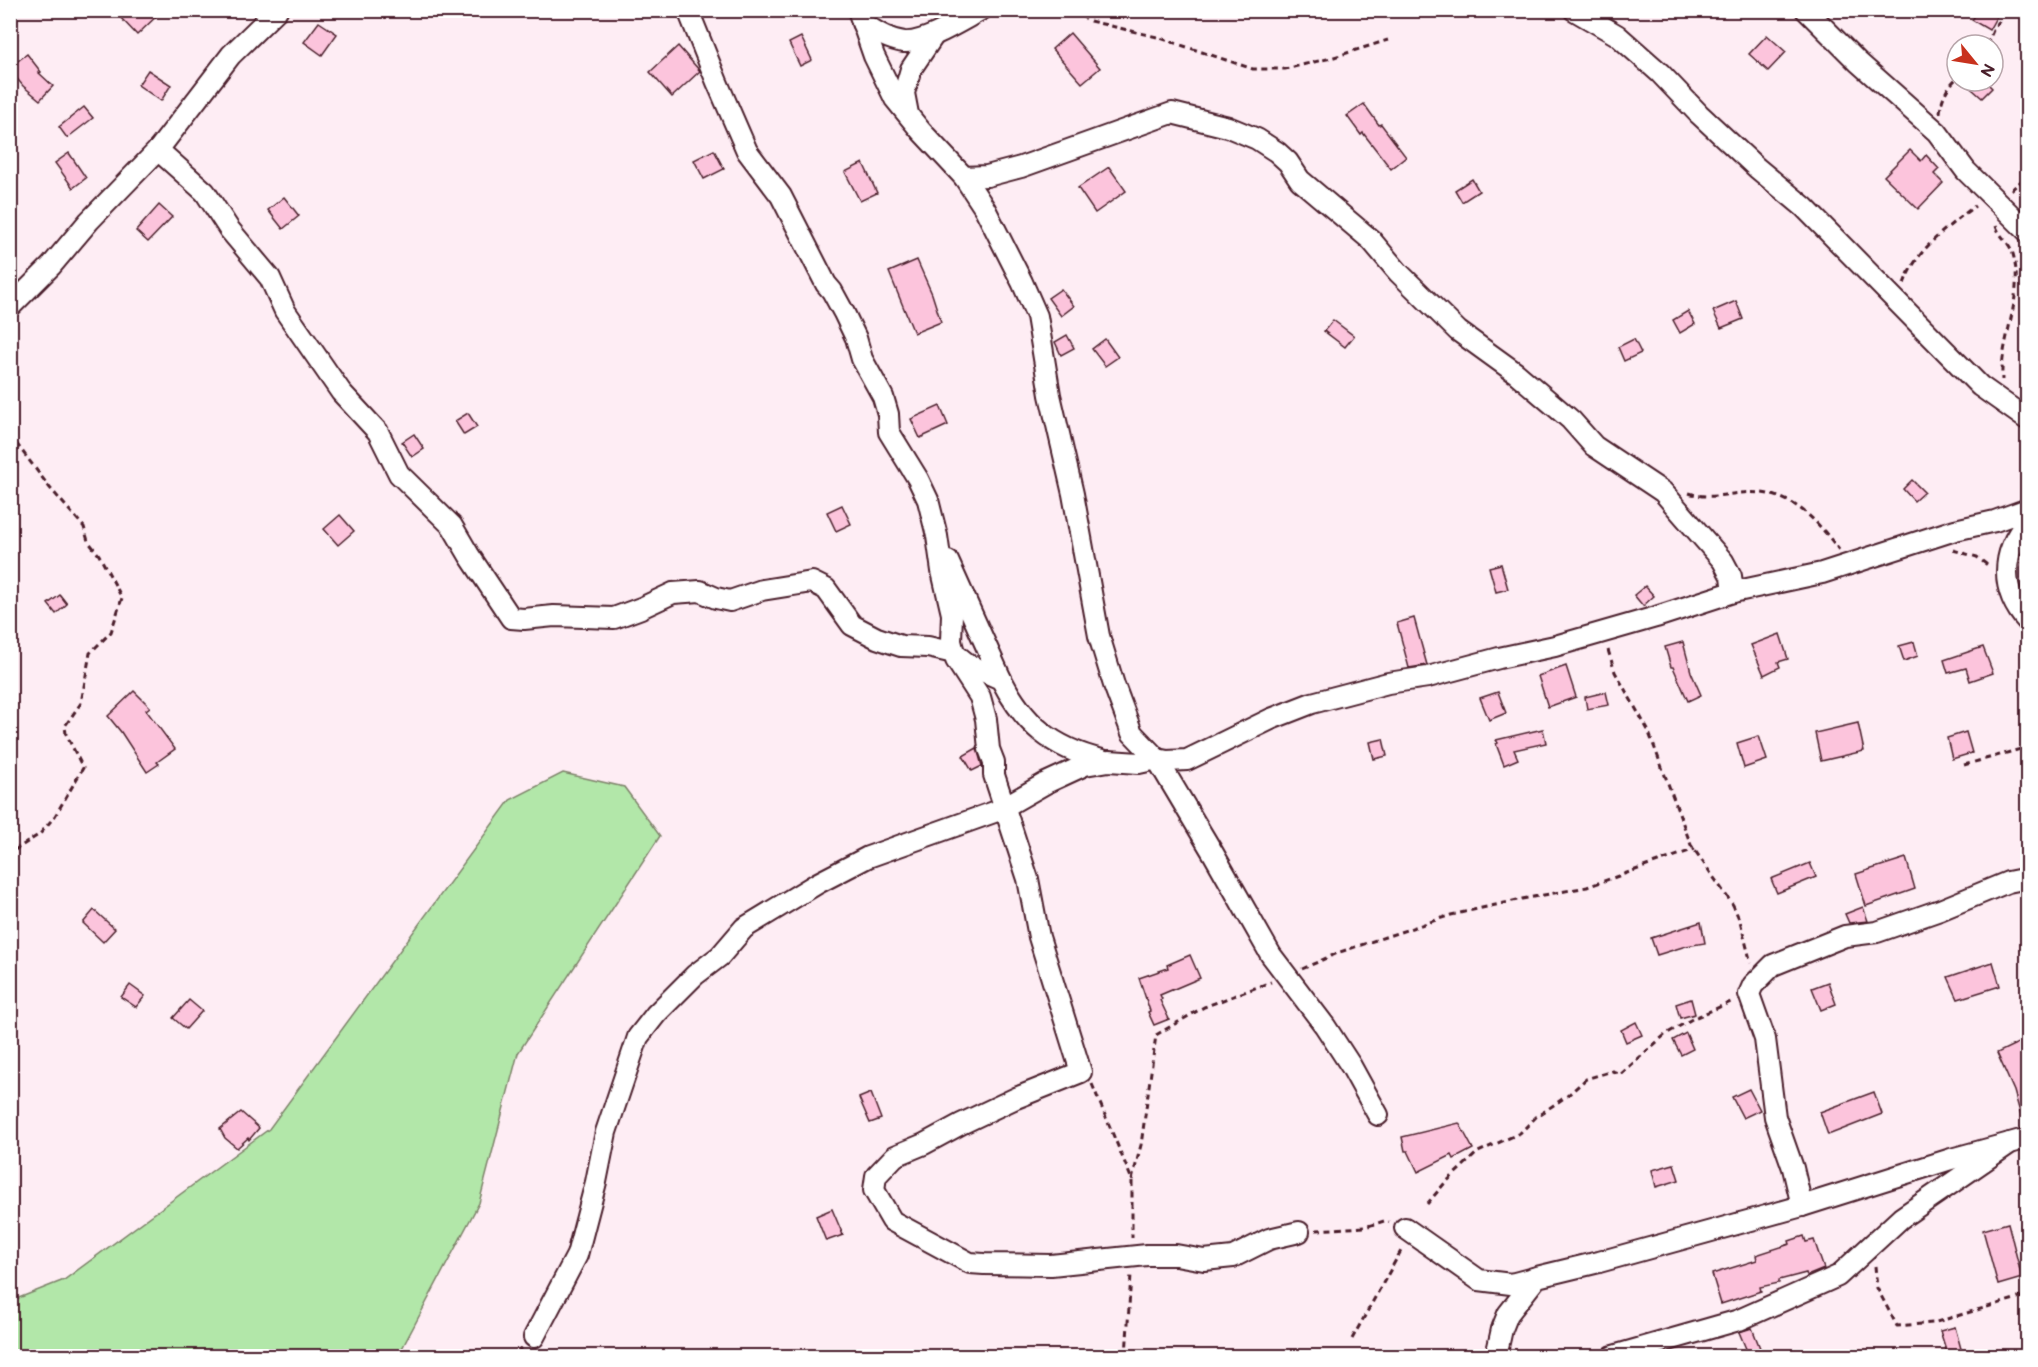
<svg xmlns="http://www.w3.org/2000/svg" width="2038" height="1367" font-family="'Balsamiq Sans',sans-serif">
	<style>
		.green { fill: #b2e7a9; stroke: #7e836a; stroke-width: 1.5 }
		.building { fill: #fcc4dc; stroke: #4a1f2b; stroke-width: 1.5 }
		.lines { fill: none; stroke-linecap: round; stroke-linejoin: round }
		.minor-casing { stroke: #4a1f2b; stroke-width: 24 }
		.path { stroke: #4a1f2b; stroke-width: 3; stroke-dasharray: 6 4.5; stroke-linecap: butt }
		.minor { stroke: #fff; stroke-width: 20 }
	</style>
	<rect width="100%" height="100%" fill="#feedf4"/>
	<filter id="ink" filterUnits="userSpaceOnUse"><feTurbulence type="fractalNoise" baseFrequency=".0167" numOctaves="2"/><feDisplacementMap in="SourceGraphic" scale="12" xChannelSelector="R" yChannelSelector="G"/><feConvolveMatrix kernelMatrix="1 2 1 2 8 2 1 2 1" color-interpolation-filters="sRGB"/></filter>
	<g filter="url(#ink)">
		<polygon class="green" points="563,773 624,787 660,836 518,1053 479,1203 398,1356 11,1356 11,1301 64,1280 269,1129 510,800"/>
		<g class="building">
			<polygon points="127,10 163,10 137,35 120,17"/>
			<polygon points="1979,10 2000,10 1989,30 1972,20"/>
			<polygon points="319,22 337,34 322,55 304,42"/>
			<polygon points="1070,33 1100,68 1082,83 1052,49"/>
			<polygon points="1767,35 1786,52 1768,71 1749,54"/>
			<polygon points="801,37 812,60 800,66 789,43"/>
			<polygon points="678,46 700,71 672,97 650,72"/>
			<polygon points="27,54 41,72 39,73 53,86 40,100 23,86 10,70 10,67"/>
			<polygon points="148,70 171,85 161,101 138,85"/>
			<polygon points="1963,81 1985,81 1992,88 1982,98"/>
			<polygon points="1364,104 1379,125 1381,124 1406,157 1391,169 1363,133 1361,135 1347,116"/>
			<polygon points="84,107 93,118 67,138 59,127"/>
			<polygon points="714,150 724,169 704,179 694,160"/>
			<polygon points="1910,150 1921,161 1926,155 1939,169 1934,174 1943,183 1918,209 1884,176"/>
			<polygon points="69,153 86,178 73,188 55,163"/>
			<polygon points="863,163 877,193 860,201 845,172"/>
			<polygon points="1109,167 1126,191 1095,213 1078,188"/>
			<polygon points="1472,179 1479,191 1462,202 1455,190"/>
			<polygon points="284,197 299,216 283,229 268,210"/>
			<polygon points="159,205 172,217 148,242 136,231"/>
			<polygon points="917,260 932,294 941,322 914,333 889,272"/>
			<polygon points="1061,289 1074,306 1061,316 1048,298"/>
			<polygon points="1736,301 1743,319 1721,328 1713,311"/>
			<polygon points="1688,311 1695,324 1680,333 1673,320"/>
			<polygon points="1333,320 1354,336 1345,347 1324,331"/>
			<polygon points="1067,335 1074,348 1061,355 1055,342"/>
			<polygon points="1105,339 1118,357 1105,366 1092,349"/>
			<polygon points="1634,339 1641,353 1624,361 1618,347"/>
			<polygon points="940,406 948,425 920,438 911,419"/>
			<polygon points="468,413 477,427 464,435 455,421"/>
			<polygon points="414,434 424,449 412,457 402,442"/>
			<polygon points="1912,480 1924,492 1914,501 1903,489"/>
			<polygon points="842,505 851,524 836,531 827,512"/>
			<polygon points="340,515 354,531 338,545 324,529"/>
			<polygon points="1501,564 1508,589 1496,592 1489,567"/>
			<polygon points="1645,586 1654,596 1643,606 1634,595"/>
			<polygon points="60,595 67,604 56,614 48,604"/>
			<polygon points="1414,618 1427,665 1409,668 1397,623"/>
			<polygon points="1780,634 1788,659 1778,662 1780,667 1764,675 1751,645"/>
			<polygon points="1683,642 1691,672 1701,695 1688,701 1673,667 1671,667 1665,647"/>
			<polygon points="1914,642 1918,656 1904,661 1899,646"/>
			<polygon points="1983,647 1993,673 1970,681 1966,668 1948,673 1944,660"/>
			<polygon points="1566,666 1576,697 1548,707 1538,676"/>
			<polygon points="134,691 150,707 146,710 175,749 157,762 159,764 147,772 121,732 108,716"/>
			<polygon points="1498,692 1506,713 1489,720 1480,698"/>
			<polygon points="1606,692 1609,705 1587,709 1585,697"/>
			<polygon points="1858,723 1864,751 1821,761 1815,733"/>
			<polygon points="1543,729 1546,743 1514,750 1518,759 1504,765 1496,744 1498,743 1496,740"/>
			<polygon points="1966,732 1972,753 1952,759 1947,738"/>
			<polygon points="1759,736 1767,760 1744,768 1737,743"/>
			<polygon points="1383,739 1387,756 1374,759 1370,742"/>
			<polygon points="977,748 982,766 972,771 963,756"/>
			<polygon points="1906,858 1915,889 1866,906 1856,874"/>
			<polygon points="1810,863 1816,877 1777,893 1771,879"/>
			<polygon points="1863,907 1868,921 1849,923 1845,914"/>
			<polygon points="94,910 115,929 103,942 83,923"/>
			<polygon points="1701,922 1705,943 1686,946 1657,955 1651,938"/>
			<polygon points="1190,955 1200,978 1160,995 1162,999 1160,1000 1169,1019 1154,1025 1148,1012 1150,1011 1139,978 1168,968 1167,965"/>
			<polygon points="1993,962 2000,986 1958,999 1948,977"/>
			<polygon points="1828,982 1836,1004 1821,1010 1812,988"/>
			<polygon points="130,985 145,996 136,1007 121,997"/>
			<polygon points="1691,999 1695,1014 1680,1018 1676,1004"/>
			<polygon points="189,1000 202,1011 186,1029 173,1018"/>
			<polygon points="1636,1022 1642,1035 1626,1042 1621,1030"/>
			<polygon points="1686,1033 1693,1049 1681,1055 1673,1040"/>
			<polygon points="2020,1042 2028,1058 2028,1126 2024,1127 2014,1091 1997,1053"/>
			<polygon points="1749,1089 1760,1110 1743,1118 1732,1097"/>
			<polygon points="1874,1092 1882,1114 1828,1135 1820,1112"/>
			<polygon points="871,1093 881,1119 870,1123 859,1098"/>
			<polygon points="241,1112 259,1128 249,1140 248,1138 237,1148 225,1138 220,1129"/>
			<polygon points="1459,1123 1473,1149 1454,1159 1452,1155 1418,1172 1408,1151 1405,1151 1402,1137"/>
			<polygon points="1674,1164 1679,1180 1656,1187 1652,1170"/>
			<polygon points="832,1209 843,1235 826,1241 816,1216"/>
			<polygon points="2008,1223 2022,1278 1998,1285 1983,1230"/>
			<polygon points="1804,1236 1806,1242 1814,1240 1824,1269 1807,1276 1806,1273 1779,1280 1779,1283 1760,1287 1761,1291 1721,1304 1712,1274 1757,1260 1756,1255 1790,1244 1789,1241"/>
			<polygon points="1955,1327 1963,1356 1948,1356 1940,1331"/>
			<polygon points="1752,1328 1762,1353 1749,1356 1739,1332"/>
		</g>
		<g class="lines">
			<g class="minor-casing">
				<g id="minor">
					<polyline points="688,10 717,82 747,151 781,196 826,284 832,291 844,313 856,338 862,359 883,397 888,414 889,432 918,479 928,500 937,536 942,571 952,614 951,641 956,660 980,697 986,719 989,749 994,762 994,775 1028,879 1039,937 1081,1072 1016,1098 961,1124 924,1144 895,1156 876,1176 874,1190 892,1221 970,1263 984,1264 1051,1265 1147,1255 1176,1255 1204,1260 1233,1257 1269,1239 1299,1232"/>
					<polyline points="858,10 874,56 895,99 921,131 964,177 985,209 1022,282 1037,316 1050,395 1073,494 1099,636 1114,685 1132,733 1157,759 1167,761 1187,760 1271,719 1312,703 1388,683 1428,677 1499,658 1555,646 1656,617 1733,592 1822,573 1955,530 1995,521 2028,509"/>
					<polyline points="1574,10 1617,35 1660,73 1699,114 1757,168 1804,207 1980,386 2028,420"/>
					<polyline points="1806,10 1858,62 1937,132 1966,171 2028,232"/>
					<path d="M862 23C875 31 888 40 904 42 925 44 962 20 981 10"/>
					<polyline points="908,114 904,93 911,69 934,35"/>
					<path d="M158 150 205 192 229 229 270 278 285 311 341 392 378 432 399 474 452 526 469 555 511 618 524 619 554 616 614 618 641 608 673 593 700 591 716 598 730 601 762 590 812 582 826 589 852 625 877 638 901 646 928 647 954 653 969 665 1001 679C1024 724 1052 748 1102 760"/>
					<polyline points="964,177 987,176 1021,167 1172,113 1228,127 1257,139 1277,152 1288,162 1300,180 1371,240 1398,272 1458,331 1516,373 1571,420 1594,446 1663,492 1723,561 1731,576 1733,592"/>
					<polyline points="10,307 51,266 89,221 158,150 231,55 277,10"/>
					<path d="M2028 521C2000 553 2000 591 2028 622"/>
					<polyline points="948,561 1001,679"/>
					<polyline points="1802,1206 1793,1168 1775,1117 1765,1039 1749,994 1753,985 1773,965 1845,936 1877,932 1940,910 2008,882 2028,878"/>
					<polyline points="1405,1228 1479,1280 1511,1284 1537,1277"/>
					<polyline points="534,1337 577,1255 596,1182 606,1132 638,1037 656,1014 695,975 720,956 744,928 818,883 868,857 997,811 1046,783 1085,765 1109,761 1139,763 1157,759 1213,853 1271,955 1325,1026 1351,1066 1378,1115"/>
					<polyline points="1496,1356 1502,1329 1508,1314 1537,1277 1599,1262 1802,1206 1951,1159 2010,1143"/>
					<polyline points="1613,1356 1739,1320 1838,1276 1901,1218 2010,1143 2028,1138"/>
				</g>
			</g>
			<g class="path">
				<polyline points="1072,10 1090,21 1157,37 1253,69 1285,69 1331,58 1388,40"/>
				<polyline points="1987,45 1994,28 2008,10"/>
				<path d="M1940 113C1941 99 1947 87 1957 78"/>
				<polyline points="2011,190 2028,175"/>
				<path d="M1996 226C1999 236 2010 243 2013 254 2025 297 2000 337 2002 380"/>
				<path d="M1904 284C1915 251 1948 226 1975 206"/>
				<polyline points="10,435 50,488 84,527 88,541 99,555 122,598 111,632 90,653 81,703 65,726 66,734 83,768 55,816 40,834 10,853"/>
				<path d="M1689 493C1707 499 1721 495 1740 493 1787 488 1813 515 1839 550"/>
				<polyline points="1953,550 1977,557 1990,567"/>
				<polyline points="1608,650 1615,672 1648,730 1691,845 1733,905 1740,921 1751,963"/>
				<polyline points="1964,765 2028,747"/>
				<polyline points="1302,969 1340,952 1451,915 1522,899 1587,887 1695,849"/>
				<polyline points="1092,1084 1132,1180 1132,1238"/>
				<polyline points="1132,1180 1141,1145 1156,1035 1204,1007 1271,982"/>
				<polyline points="1427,1204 1444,1184 1478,1152 1520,1133 1536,1117 1567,1096 1586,1079 1612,1071 1621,1074 1666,1034 1692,1019 1733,1001"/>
				<polyline points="1316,1230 1365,1227 1384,1221 1389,1222"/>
				<polyline points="1875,1266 1877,1288 1897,1326 1933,1323 2028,1295"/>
				<polyline points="1352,1339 1402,1249"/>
				<polyline points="510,1356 521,1348"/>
				<polyline points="1126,1356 1131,1274"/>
			</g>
			<use href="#minor" class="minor"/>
		</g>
	</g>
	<rect width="2038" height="1367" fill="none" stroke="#fff" stroke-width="36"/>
	<rect x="18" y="18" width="2002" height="1331" fill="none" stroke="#4a1f2b" stroke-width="2" filter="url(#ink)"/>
	<g transform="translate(1975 63) rotate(120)"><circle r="28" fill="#ffffff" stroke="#b7a5aa" stroke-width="1.5"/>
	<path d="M0-4.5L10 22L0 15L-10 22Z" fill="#c8321e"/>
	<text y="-9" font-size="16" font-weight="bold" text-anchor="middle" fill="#4a1f2b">N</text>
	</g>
</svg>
